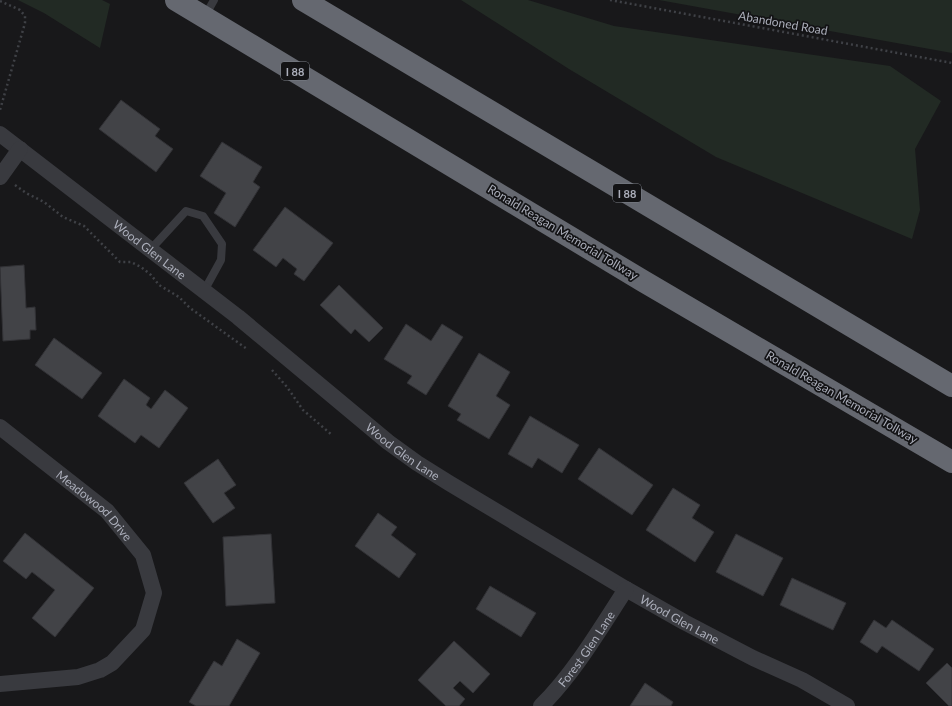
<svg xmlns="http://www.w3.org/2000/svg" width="952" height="706" font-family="Lato,sans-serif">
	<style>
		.green { fill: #222a24 }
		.building { fill: #424347; stroke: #323236 }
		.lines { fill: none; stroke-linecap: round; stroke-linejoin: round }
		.path { stroke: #3f4146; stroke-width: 2.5; stroke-dasharray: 2 3; stroke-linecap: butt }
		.service { stroke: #393a3f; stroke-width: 8 }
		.minor { stroke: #393a3f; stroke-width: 16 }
		.motorway { stroke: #656870; stroke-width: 22 }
		.labels { text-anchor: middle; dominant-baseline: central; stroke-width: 3.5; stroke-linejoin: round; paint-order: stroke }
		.shield { fill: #131315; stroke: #7d8088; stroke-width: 1 }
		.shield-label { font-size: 11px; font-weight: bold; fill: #abaeba }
		.street-label { font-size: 12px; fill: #abaeba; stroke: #131315 }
	</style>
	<rect width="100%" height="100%" fill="#18181a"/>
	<g class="green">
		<polygon points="18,0 102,0 110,4 100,48 44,13"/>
		<polygon points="461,0 528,0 614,26 890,66 941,101 915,149 920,210 912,239 716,157 569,69"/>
		<polygon points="659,0 952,0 952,53"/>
	</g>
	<g class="building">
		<polygon points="121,100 160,129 155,136 173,149 156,172 99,129"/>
		<polygon points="222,142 262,167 253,182 260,187 235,227 214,213 226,193 200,176"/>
		<polygon points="285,207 333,243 304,281 294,274 297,269 283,258 276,267 253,250"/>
		<polygon points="24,265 26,308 35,307 36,330 30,330 30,339 3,341 0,267"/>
		<polygon points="339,285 383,328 369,342 355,329 351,334 320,305"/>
		<polygon points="406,324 431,341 442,324 463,337 426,395 407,383 412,376 384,359"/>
		<polygon points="54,338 102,373 82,399 35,365"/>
		<polygon points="479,353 510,372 496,396 510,405 489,439 457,420 461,414 448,406"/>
		<polygon points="124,379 150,398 146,405 151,409 165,390 188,408 159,448 141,435 135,443 98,416"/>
		<polygon points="530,416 579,445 562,473 538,458 532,468 508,454"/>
		<polygon points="599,448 653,485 632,515 578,479"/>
		<polygon points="218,459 236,485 224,493 235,508 213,523 184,483"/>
		<polygon points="673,488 700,505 692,518 714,532 695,562 646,530"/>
		<polygon points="378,513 397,527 391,535 416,554 399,578 355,546"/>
		<polygon points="25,533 94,588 55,637 32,618 55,590 32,572 26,579 3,561"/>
		<polygon points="271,534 275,603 226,606 223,537"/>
		<polygon points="736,534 783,558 763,596 716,572"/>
		<polygon points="792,578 846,603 833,630 780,605"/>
		<polygon points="490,586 536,613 521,637 476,609"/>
		<polygon points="874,620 886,628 892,620 934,649 919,671 882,646 877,653 860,642"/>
		<polygon points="237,639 260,653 229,706 196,706 189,702 214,661 222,666"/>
		<polygon points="454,641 490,674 473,693 460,681 453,688 465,699 459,706 446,706 418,680"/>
		<polygon points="947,663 952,668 952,706 949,706 926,683"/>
		<polygon points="645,683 673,702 671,706 630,706"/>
	</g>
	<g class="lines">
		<g class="path">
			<polyline points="610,0 952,63"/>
			<polyline points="0,1 20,10 25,16 25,23 0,110"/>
			<polyline points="15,185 26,193 44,202 63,217 84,226 120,262 131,262 141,267 151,275 159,285 179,297 190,308 247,349"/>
			<polyline points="272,370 287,387 303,410 332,435"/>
		</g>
		<g class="service">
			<polyline points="205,16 214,0"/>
			<polyline points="151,249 186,211 203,216 222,244 221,260 204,291"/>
		</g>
		<g class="minor">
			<path id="s1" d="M0 134 238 317 388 442 417 463 449 483 626 589 684 622 753 658 802 680 847 706"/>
			<polyline points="0,177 20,149"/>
			<path id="s2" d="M0 427 107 511 143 555 154 593 143 630 112 663 100 670 78 677 0 684"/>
			<path id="s3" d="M541 706C575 672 600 629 626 589"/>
		</g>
		<g class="motorway">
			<polyline points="176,0 643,281 952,462"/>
			<polyline points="303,0 952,386"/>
		</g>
	</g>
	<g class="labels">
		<g class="shield">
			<rect x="281" y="62" width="28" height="18" rx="3"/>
			<rect x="613" y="184" width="28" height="18" rx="3"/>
		</g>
		<g class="shield-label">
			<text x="295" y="71">I 88</text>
			<text x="627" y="193">I 88</text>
		</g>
		<g class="street-label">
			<text transform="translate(783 23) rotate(10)">Abandoned Road</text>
			<text transform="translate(563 232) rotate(31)">Ronald Reagan Memorial Tollway</text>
			<text stroke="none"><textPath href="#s1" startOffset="189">Wood Glen Lane</textPath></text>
			<text transform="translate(842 397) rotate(30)">Ronald Reagan Memorial Tollway</text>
			<text stroke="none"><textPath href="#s1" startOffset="513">Wood Glen Lane</textPath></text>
			<text stroke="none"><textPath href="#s2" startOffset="123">Meadowood Drive</textPath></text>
			<text stroke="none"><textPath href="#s1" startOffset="837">Wood Glen Lane</textPath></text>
			<text stroke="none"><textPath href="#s3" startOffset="73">Forest Glen Lane</textPath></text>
		</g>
	</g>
</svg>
